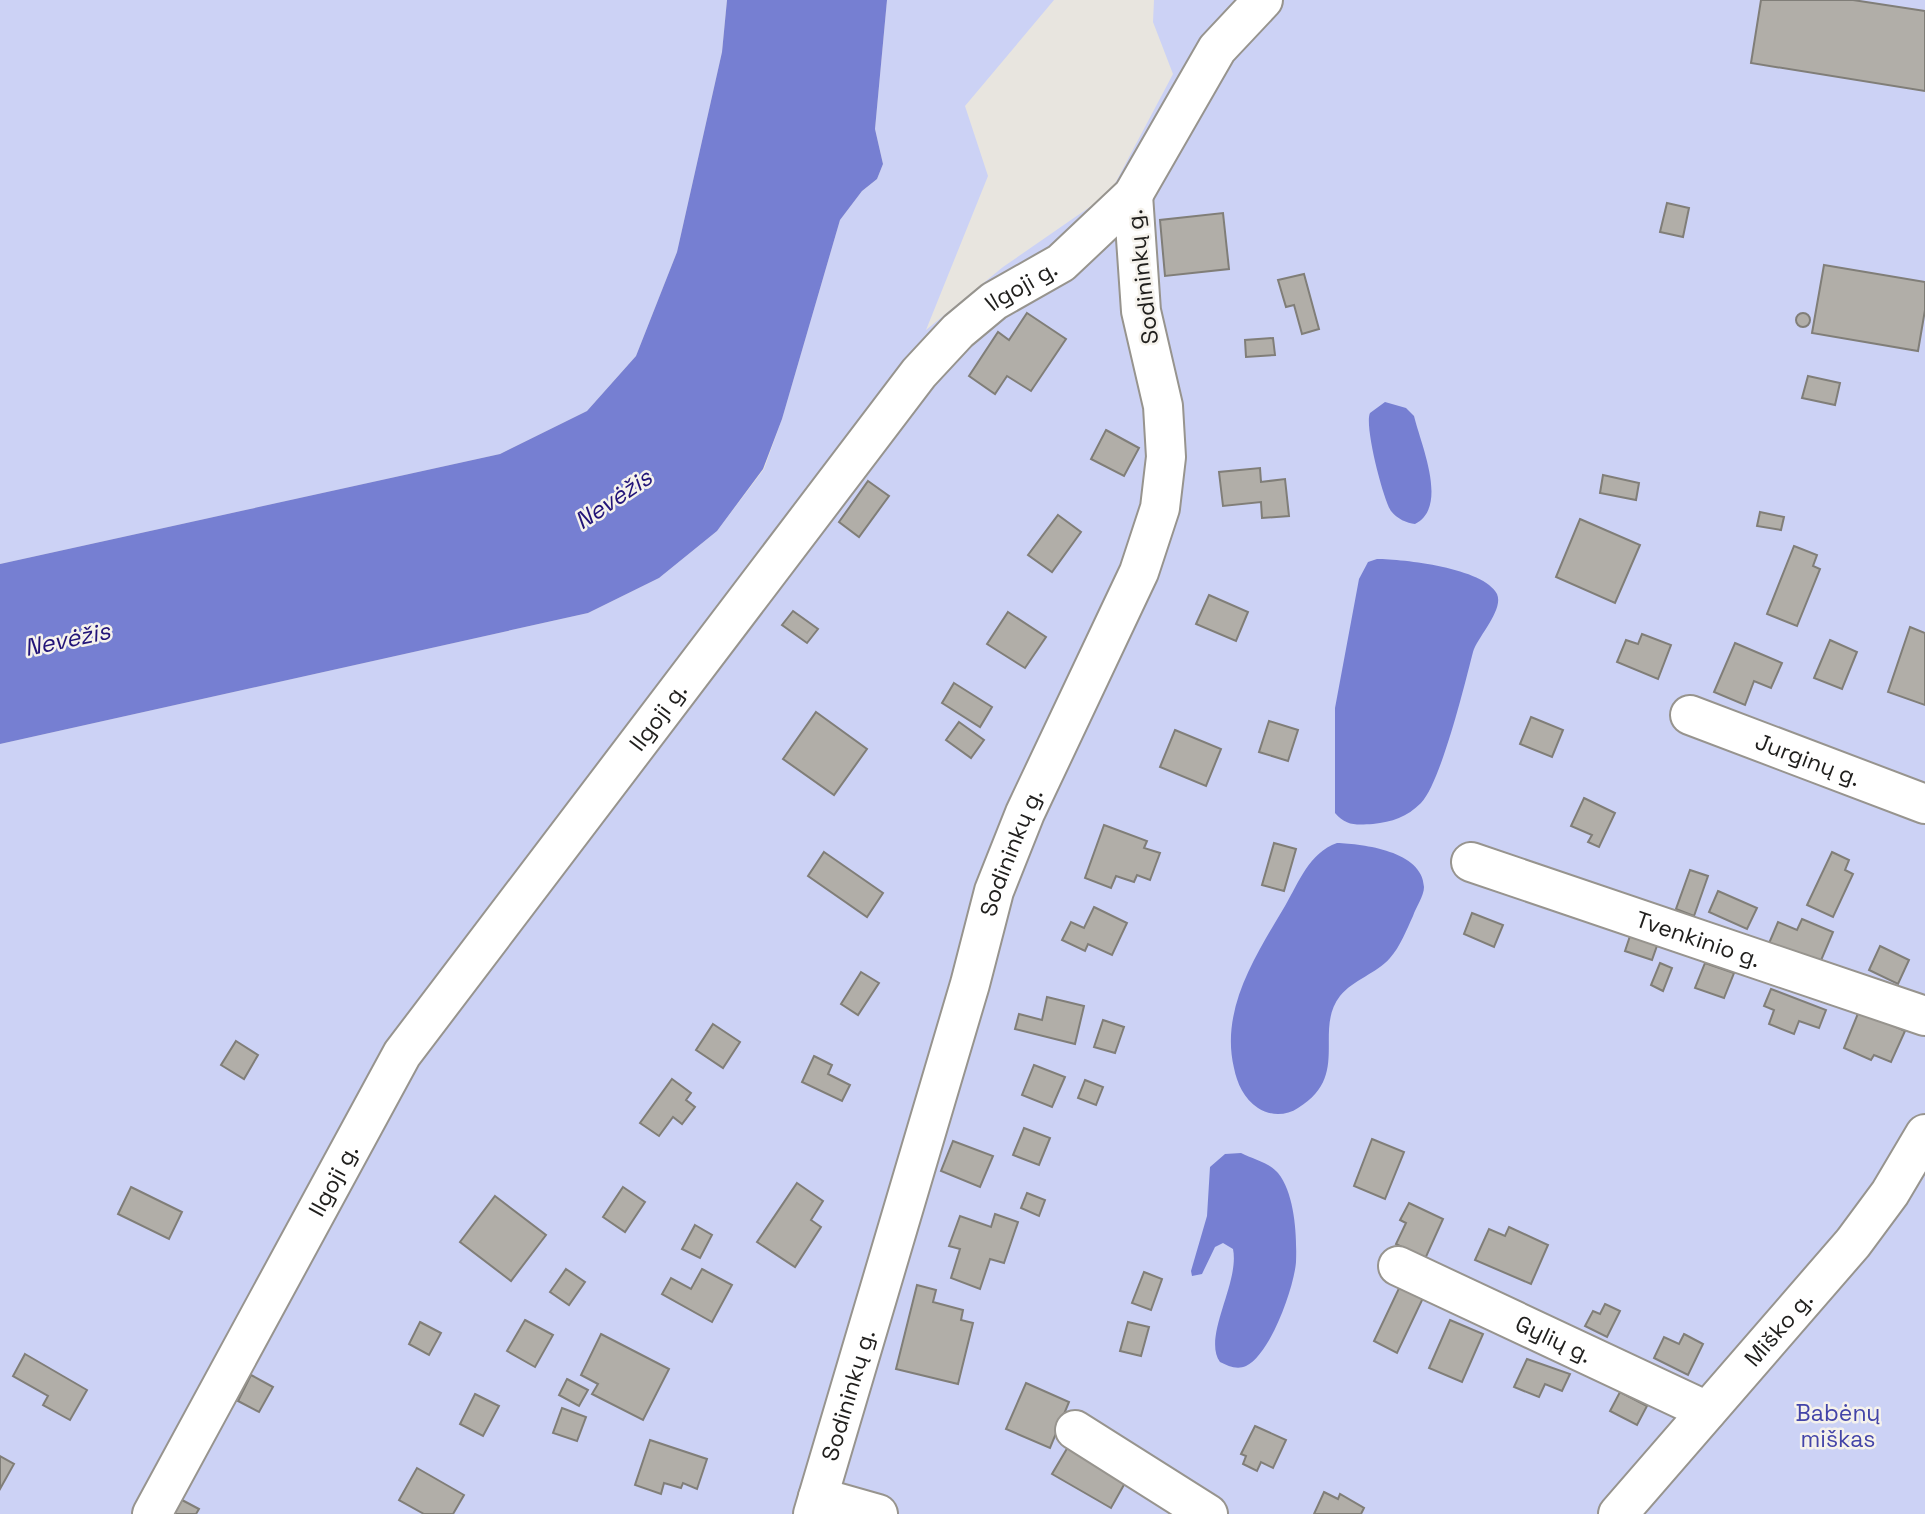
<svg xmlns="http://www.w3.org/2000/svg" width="1925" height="1514" font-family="'Space Grotesk',sans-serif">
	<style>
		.green { fill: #ccd2f5 }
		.water { fill: #767fd2 }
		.building { fill: #b1aea8; stroke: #807e78; stroke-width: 2 }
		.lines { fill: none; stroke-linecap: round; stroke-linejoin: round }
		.minor-casing { stroke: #97948e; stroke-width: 42 }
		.minor { stroke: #fff; stroke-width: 38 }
		.labels { text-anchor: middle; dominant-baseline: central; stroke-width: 5; stroke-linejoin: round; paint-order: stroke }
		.street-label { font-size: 23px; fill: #21201e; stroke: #f5f2ec }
		.park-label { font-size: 23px; fill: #4344a8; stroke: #f5f2ec }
		.water-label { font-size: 24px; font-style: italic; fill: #221478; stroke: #f5f2ec }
	</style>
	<rect width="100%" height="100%" fill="#e8e5df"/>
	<g class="green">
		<polygon points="0,0 727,0 722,52 677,252 636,356 587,411 500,454 0,564"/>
		<polygon points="887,0 1054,0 965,106 988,176 926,330 1003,267 1110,193 1173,74 1153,22 1154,0 1925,0 1925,1514 0,1514 0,744 588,613 659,578 717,531 764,469 782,419 840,220 862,191 877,179 883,164 875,129"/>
	</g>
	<g class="water">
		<polygon points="727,0 887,0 875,129 883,164 877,179 862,191 840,220 782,419 763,469 717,531 659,578 588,613 0,744 0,564 500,454 587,411 636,356 677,252 722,52"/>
		<path d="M1385 402 1406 408 1414 416C1421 445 1449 507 1415 524 1407 523 1397 519 1391 511 1383 499 1364 425 1370 413Z"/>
		<path d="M1377 559C1403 559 1484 568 1497 594 1504 610 1478 636 1473 652 1465 683 1441 782 1421 803 1407 817 1392 822 1373 824 1356 825 1346 826 1335 813V708L1359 579 1368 562Z"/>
		<path d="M1337 843C1363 844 1423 851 1424 887 1424 896 1416 907 1413 916 1407 929 1400 947 1390 958 1376 974 1354 979 1340 996 1313 1031 1351 1076 1298 1108 1286 1116 1270 1116 1258 1108 1244 1099 1237 1083 1234 1068 1220 1009 1256 955 1285 906 1299 882 1309 853 1337 843Z"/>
		<path d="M1241 1153C1253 1159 1270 1163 1278 1173 1295 1194 1297 1236 1296 1262 1294 1288 1270 1355 1246 1366 1237 1370 1228 1366 1220 1362 1202 1337 1240 1283 1233 1249L1223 1243 1215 1247 1202 1274 1192 1276 1191 1271 1207 1216 1210 1167 1225 1154Z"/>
	</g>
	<g class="building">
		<polygon points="1761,0 1853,0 1925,11 1925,91 1751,63"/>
		<polygon points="1667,203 1689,208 1683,237 1660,232"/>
		<polygon points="1223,213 1229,269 1165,276 1160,220"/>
		<polygon points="1824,265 1925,282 1925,310 1918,351 1812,333"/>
		<polygon points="1304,274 1319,329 1302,334 1294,305 1286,307 1278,280"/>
		<polygon points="1027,313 1066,339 1031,391 1007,376 995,394 969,376 998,332 1009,340"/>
		<circle cx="1803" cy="320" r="7"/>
		<polygon points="1273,338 1275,355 1246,357 1245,340"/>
		<polygon points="1808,376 1840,383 1835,405 1802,398"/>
		<polygon points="1106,430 1139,448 1124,476 1091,459"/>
		<polygon points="1260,468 1261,482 1285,479 1289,516 1262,518 1261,502 1223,506 1219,472"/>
		<polygon points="1603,475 1639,483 1636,500 1600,493"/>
		<polygon points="868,481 889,496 859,537 839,522"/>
		<polygon points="1760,512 1784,517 1781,530 1757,526"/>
		<polygon points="1058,515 1081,532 1052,572 1028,555"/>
		<polygon points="1580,519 1640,545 1615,603 1556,577"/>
		<polygon points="1794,546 1817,555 1813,566 1820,569 1797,626 1767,614"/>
		<polygon points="1209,595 1248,612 1236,641 1196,624"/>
		<polygon points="793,611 818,629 807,643 782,625"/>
		<polygon points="1008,612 1046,637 1025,668 987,644"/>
		<polygon points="1910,627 1925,633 1925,705 1888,692"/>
		<polygon points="1642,634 1671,645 1658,679 1617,662 1626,640 1638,644"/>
		<polygon points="1830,640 1857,652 1842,689 1814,678"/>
		<polygon points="1735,643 1782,663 1771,688 1754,681 1745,705 1714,692"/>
		<polygon points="954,683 992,707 980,727 942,703"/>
		<polygon points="816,712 867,749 834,795 783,759"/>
		<polygon points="1531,717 1563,730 1552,757 1520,744"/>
		<polygon points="1269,721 1298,730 1288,761 1259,752"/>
		<polygon points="959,722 984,740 971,758 946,740"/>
		<polygon points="1175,730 1221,749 1206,786 1160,767"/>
		<polygon points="1584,798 1615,813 1599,847 1588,842 1592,835 1571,826"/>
		<polygon points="1104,825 1147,841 1144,848 1160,853 1150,880 1137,875 1134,882 1116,876 1111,888 1085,878"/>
		<polygon points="1274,843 1296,849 1284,891 1262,885"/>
		<polygon points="824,852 883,893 867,917 808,876"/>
		<polygon points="1832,852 1849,860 1845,870 1853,874 1833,917 1807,905"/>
		<polygon points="1690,870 1708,876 1694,916 1676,909"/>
		<polygon points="1718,891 1757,908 1747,929 1709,912"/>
		<polygon points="1094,907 1127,923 1112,955 1088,944 1085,951 1062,940 1071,922 1084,928"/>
		<polygon points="1472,913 1503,925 1494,947 1464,934"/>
		<polygon points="1802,919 1833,932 1817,970 1767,948 1778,922 1797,930"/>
		<polygon points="1632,930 1659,940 1652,960 1625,951"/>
		<polygon points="1880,946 1909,960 1898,984 1869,970"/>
		<polygon points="1660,963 1672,968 1663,991 1651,985"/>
		<polygon points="1705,963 1734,973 1724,998 1695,988"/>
		<polygon points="861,972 879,983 858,1015 841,1004"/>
		<polygon points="1771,989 1826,1010 1819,1028 1799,1021 1794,1034 1769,1024 1774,1010 1764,1006"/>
		<polygon points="1047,997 1084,1006 1075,1044 1015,1029 1019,1014 1042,1020"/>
		<polygon points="1859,1011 1905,1031 1891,1062 1874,1055 1871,1060 1844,1048"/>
		<polygon points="1103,1020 1124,1027 1115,1053 1094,1047"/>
		<polygon points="713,1024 740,1042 723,1068 696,1050"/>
		<polygon points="236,1041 258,1055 244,1079 221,1065"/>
		<polygon points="814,1056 832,1065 828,1074 850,1085 842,1101 802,1082"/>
		<polygon points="1034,1065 1065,1077 1052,1107 1022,1095"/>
		<polygon points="672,1079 691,1093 686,1100 695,1107 682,1124 673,1117 659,1136 640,1123"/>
		<polygon points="1085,1080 1103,1087 1096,1105 1078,1098"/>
		<polygon points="1024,1128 1050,1138 1039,1165 1013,1155"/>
		<polygon points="1372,1139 1404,1152 1385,1199 1354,1186"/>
		<polygon points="953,1141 993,1156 980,1187 941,1171"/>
		<polygon points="797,1183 823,1201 811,1220 821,1227 795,1267 757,1242"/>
		<polygon points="131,1187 182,1212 169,1239 118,1214"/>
		<polygon points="623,1187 645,1202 625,1232 603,1217"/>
		<polygon points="1027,1193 1045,1200 1039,1216 1021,1208"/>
		<polygon points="495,1196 546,1235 511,1281 460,1242"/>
		<polygon points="1409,1203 1443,1219 1425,1259 1396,1244 1406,1223 1400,1220"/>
		<polygon points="995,1214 1018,1222 1004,1263 990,1259 980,1289 951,1278 960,1249 949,1246 960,1216 991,1227"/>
		<polygon points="695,1225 712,1235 700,1258 682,1249"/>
		<polygon points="1509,1227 1548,1245 1531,1284 1475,1260 1489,1229 1505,1236"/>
		<polygon points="566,1269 585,1282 569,1305 550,1292"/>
		<polygon points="702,1269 732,1285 712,1322 662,1294 671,1278 691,1289"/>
		<polygon points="1144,1272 1162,1279 1151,1310 1132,1303"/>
		<polygon points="1401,1284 1424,1296 1397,1353 1374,1341"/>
		<polygon points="917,1285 936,1290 933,1302 963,1310 961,1320 973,1323 958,1384 896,1369"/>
		<polygon points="1605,1304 1620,1311 1607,1337 1585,1326 1593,1311 1600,1314"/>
		<polygon points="525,1320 553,1335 535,1367 507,1351"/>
		<polygon points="1450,1320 1483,1334 1462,1382 1429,1368"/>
		<polygon points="420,1322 441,1333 429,1355 409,1344"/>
		<polygon points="1128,1322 1149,1327 1141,1356 1120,1351"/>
		<polygon points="601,1334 669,1369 643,1420 592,1394 598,1384 581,1375"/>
		<polygon points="1684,1334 1703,1344 1688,1375 1654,1358 1664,1337 1679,1344"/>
		<polygon points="25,1354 87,1390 70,1420 43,1405 48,1396 13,1376"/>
		<polygon points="1527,1359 1570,1374 1562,1391 1545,1384 1539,1397 1514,1387"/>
		<polygon points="251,1375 273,1387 259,1412 238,1401"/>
		<polygon points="567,1379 588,1390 579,1406 559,1395"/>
		<polygon points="1026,1383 1069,1402 1050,1448 1006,1429"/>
		<polygon points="1620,1392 1647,1406 1637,1425 1610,1411"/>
		<polygon points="475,1394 499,1406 483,1436 460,1424"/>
		<polygon points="562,1408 586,1417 577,1441 553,1433"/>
		<polygon points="1255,1426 1286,1440 1273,1468 1261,1462 1257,1471 1243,1464 1246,1456 1241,1454"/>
		<polygon points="650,1440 707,1459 697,1489 683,1483 681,1488 664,1483 661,1494 635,1485"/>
		<polygon points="1072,1440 1130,1474 1111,1508 1052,1474"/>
		<polygon points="0,1456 14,1464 0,1489"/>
		<polygon points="417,1468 464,1495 453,1514 424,1514 399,1500"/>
		<polygon points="1324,1492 1338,1499 1340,1494 1364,1508 1361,1514 1314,1514"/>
		<polygon points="182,1500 199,1509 196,1514 174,1514"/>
	</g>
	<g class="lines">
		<g class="minor-casing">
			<g id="minor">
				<path id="s1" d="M1690 715 1925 804"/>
				<path id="s2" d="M1471 862 1925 1016"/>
				<path id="s3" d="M1398 1266 1707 1411"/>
				<polyline points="1075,1430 1208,1514"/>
				<polyline points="818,1497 878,1514"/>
				<path id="s4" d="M152 1514 402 1054 919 373 958 331 994 301 1061 263 1133 195 1217 49 1263 0"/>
				<path id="s5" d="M813 1514 970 984 994 891 1025 813 1139 572 1160 508 1166 457 1163 406 1141 311 1133 195"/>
				<path id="s6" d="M1618 1514 1853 1243 1890 1193 1925 1134"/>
			</g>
		</g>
		<use href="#minor" class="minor"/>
	</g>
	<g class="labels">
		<g class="street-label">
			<text transform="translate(1142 277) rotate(-97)">Sodininkų g.</text>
			<text stroke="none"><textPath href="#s4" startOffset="1514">Ilgoji g.</textPath></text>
			<text stroke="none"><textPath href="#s4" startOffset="947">Ilgoji g.</textPath></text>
			<text stroke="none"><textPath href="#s1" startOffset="126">Jurginų g.</textPath></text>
			<text stroke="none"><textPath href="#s5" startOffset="691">Sodininkų g.</textPath></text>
			<text stroke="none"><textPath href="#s2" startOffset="240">Tvenkinio g.</textPath></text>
			<text stroke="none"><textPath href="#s4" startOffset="380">Ilgoji g.</textPath></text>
			<text stroke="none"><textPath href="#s6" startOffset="245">Miško g.</textPath></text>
			<text stroke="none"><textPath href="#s3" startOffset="172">Gylių g.</textPath></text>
			<text stroke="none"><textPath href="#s5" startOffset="124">Sodininkų g.</textPath></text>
		</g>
		<g class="park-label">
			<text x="1838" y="1413">Babėnų<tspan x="1838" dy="26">miškas</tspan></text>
		</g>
		<g class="water-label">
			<text transform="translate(613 499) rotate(-34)">Nevėžis</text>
			<text transform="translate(67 639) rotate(-12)">Nevėžis</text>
		</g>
	</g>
</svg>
